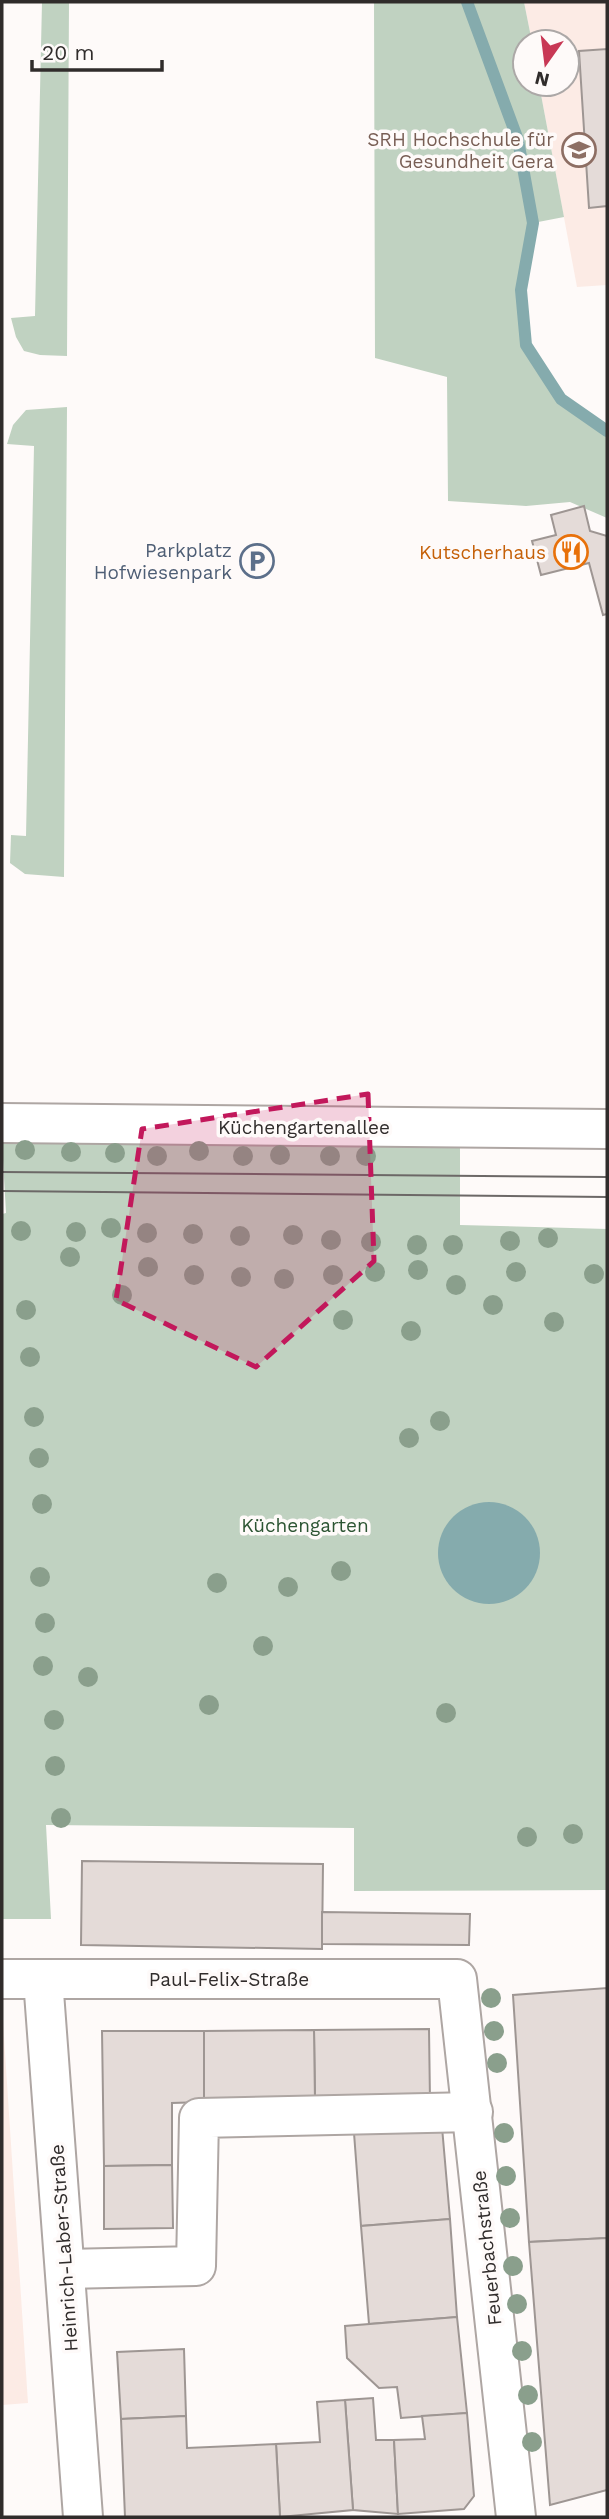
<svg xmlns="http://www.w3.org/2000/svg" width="609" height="2519" font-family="'Work Sans',sans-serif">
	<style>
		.built { fill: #fcebe5 }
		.green { fill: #c0d2c1 }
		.water { fill: #85abad }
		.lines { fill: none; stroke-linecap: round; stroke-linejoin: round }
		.stream { stroke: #85abad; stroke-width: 12 }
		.building { fill: #e4dbd8; stroke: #9e9693; stroke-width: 2 }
		.minor-casing { stroke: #aea6a3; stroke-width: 42 }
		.minor { stroke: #fff; stroke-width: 38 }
		.tram { stroke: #6c6867; stroke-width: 2 }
		.tree { fill: #8a9f8c }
		.marked { fill: #c2185b; fill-opacity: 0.2; stroke: #c2185b; stroke-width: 5; stroke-dasharray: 14 9; stroke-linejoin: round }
		.labels { text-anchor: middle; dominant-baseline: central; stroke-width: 7; stroke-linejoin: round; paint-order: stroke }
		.education-label { font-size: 19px; fill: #785e54; stroke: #fefaf9; text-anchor: end }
		.service-label { font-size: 19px; fill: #4e5e75; stroke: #fefaf9; text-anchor: end }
		.food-label { font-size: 19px; fill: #c56008; stroke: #fefaf9; text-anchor: end }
		.street-label { font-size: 19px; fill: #302c2b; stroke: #fefaf9 }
		.park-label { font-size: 19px; fill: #2c5432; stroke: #fefaf9 }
	</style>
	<rect width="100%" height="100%" fill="#fefaf9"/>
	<g class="built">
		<polygon points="524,2 607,2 607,285 577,287 539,84 567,84 567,42 532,42"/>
		<polygon points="2,2007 28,2403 2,2405"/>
	</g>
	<g class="green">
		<polygon points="42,2 69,2 67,356 40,355 24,351 16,337 11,318 35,316"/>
		<polygon points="374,2 524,2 532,42 525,42 525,84 539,84 564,217 533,223 521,290 526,345 561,399 607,431 607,518 570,502 526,506 448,501 447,377 375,358"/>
		<polygon points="67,407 64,877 25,874 10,863 11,835 26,836 34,446 7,444 13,425 26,410"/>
		<polygon points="2,1142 460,1146 460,1225 607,1229 607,1890 354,1891 354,1828 46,1825 51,1919 2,1919 2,1214 6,1213"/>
	</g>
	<circle class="water" cx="489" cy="1553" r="51"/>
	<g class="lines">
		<polyline class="stream" points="467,2 518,140 533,223 521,290 526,345 561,399 607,431"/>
	</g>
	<g class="building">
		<polygon points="607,49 607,206 589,208 579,51"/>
		<polygon points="584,506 590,531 607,536 607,614 603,615 589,563 541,575 532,541 556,535 551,515"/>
		<polygon points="82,1861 323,1864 322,1949 81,1945"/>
		<polygon points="322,1912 470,1914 469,1945 322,1944"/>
		<polygon points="607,1988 607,2238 529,2242 513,1995"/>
		<polygon points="429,2029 430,2101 315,2102 314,2030"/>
		<polygon points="314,2030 315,2102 204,2102 204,2031"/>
		<polygon points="102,2031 204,2031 204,2102 172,2103 172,2165 104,2166"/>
		<polygon points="442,2127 450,2219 361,2226 354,2133"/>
		<polygon points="172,2165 173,2228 104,2229 104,2166"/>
		<polygon points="450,2219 457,2317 369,2324 361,2226"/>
		<polygon points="607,2238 607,2490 550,2505 529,2242"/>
		<polygon points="457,2317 467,2413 401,2418 397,2387 379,2388 347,2358 345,2326"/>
		<polygon points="184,2349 186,2416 121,2419 117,2352"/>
		<polygon points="373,2398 376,2440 394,2440 398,2514 353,2510 345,2400"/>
		<polygon points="345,2400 353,2510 280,2517 276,2444 320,2442 317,2402"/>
		<polygon points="467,2413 474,2496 464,2509 398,2514 394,2440 425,2439 422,2416"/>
		<polygon points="186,2416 187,2448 276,2444 280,2517 125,2517 121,2419"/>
	</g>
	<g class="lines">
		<g class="minor-casing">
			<g id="minor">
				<polyline points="2,1123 607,1129"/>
				<polyline points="2,1979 457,1979 516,2517"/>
				<polyline points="43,1979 83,2517"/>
				<polyline points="66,2269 196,2266 199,2118 473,2112"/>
			</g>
		</g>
		<use href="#minor" class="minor"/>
		<g class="tram">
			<polyline points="2,1172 607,1177"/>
			<polyline points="2,1191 607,1197"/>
		</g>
	</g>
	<g class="tree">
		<circle cx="25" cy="1150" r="10"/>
		<circle cx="199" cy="1151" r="10"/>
		<circle cx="71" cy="1152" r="10"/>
		<circle cx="115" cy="1153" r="10"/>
		<circle cx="280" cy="1155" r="10"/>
		<circle cx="157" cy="1156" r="10"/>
		<circle cx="243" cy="1156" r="10"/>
		<circle cx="330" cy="1156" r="10"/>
		<circle cx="366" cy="1156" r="10"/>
		<circle cx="111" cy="1228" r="10"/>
		<circle cx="21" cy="1231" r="10"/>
		<circle cx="76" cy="1232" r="10"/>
		<circle cx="147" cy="1233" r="10"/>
		<circle cx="193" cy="1234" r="10"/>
		<circle cx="293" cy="1235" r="10"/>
		<circle cx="240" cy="1236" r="10"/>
		<circle cx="548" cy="1238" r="10"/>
		<circle cx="331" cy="1240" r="10"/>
		<circle cx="510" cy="1241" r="10"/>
		<circle cx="371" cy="1242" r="10"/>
		<circle cx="417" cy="1245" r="10"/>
		<circle cx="453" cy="1245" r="10"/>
		<circle cx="70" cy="1257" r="10"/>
		<circle cx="148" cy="1267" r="10"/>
		<circle cx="418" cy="1270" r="10"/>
		<circle cx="375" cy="1272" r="10"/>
		<circle cx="516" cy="1272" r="10"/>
		<circle cx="594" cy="1274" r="10"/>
		<circle cx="194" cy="1275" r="10"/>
		<circle cx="333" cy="1275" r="10"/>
		<circle cx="241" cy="1277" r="10"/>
		<circle cx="284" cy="1279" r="10"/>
		<circle cx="456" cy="1285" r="10"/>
		<circle cx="122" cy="1295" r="10"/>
		<circle cx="493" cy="1305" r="10"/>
		<circle cx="26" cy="1310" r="10"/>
		<circle cx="343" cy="1320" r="10"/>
		<circle cx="554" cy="1322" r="10"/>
		<circle cx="411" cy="1331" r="10"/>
		<circle cx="30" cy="1357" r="10"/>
		<circle cx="34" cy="1417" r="10"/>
		<circle cx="440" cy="1421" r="10"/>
		<circle cx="409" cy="1438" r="10"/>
		<circle cx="39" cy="1458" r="10"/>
		<circle cx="42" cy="1504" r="10"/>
		<circle cx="341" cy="1571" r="10"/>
		<circle cx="40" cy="1577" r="10"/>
		<circle cx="217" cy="1583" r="10"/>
		<circle cx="288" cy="1587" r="10"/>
		<circle cx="45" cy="1623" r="10"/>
		<circle cx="263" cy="1646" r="10"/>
		<circle cx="43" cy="1666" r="10"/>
		<circle cx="88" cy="1677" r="10"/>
		<circle cx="209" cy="1705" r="10"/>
		<circle cx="446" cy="1713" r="10"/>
		<circle cx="54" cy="1720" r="10"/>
		<circle cx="55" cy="1766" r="10"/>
		<circle cx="61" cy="1818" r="10"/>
		<circle cx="573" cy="1834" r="10"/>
		<circle cx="527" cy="1837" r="10"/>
		<circle cx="491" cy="1998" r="10"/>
		<circle cx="494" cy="2031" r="10"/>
		<circle cx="497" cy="2063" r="10"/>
		<circle cx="504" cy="2133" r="10"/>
		<circle cx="506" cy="2176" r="10"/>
		<circle cx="510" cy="2218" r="10"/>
		<circle cx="513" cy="2266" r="10"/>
		<circle cx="517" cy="2304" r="10"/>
		<circle cx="522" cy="2351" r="10"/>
		<circle cx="528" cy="2395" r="10"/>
		<circle cx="532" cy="2442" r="10"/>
	</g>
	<path class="marked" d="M368 1094 374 1261 256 1367 116 1300 142 1129Z"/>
	<defs>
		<g id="university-ring" transform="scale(1.75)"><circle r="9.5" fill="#fefaf9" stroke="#8d6e63" stroke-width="1.5"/><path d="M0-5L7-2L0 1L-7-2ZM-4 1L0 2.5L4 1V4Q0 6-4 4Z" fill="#8d6e63"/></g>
		<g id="restaurant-ring" transform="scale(1.75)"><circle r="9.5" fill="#fefaf9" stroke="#e8710a" stroke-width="1.5"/><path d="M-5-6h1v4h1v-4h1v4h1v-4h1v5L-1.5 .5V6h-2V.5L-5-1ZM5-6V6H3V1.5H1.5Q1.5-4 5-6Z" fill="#e8710a"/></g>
		<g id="parking-ring" transform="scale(1.75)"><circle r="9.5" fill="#fefaf9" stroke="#5c6f8a" stroke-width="1.5"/><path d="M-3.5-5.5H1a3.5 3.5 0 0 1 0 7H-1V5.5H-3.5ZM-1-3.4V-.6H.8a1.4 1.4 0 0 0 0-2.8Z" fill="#5c6f8a"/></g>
	</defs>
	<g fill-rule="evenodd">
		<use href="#university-ring" x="579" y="150"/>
		<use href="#restaurant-ring" x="571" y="552"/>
		<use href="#parking-ring" x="257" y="561"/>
	</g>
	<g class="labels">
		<g class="education-label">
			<text x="554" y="139">SRH Hochschule für<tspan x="554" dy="22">Gesundheit Gera</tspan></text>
		</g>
		<g class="service-label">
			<text x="232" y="550">Parkplatz<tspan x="232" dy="22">Hofwiesenpark</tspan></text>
		</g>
		<g class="food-label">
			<text x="546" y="552">Kutscherhaus</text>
		</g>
		<g class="street-label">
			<text x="304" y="1127">Küchengartenallee</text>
			<text x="229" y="1979">Paul-Felix-Straße</text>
			<text transform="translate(64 2248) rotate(-94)">Heinrich-Laber-Straße</text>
			<text transform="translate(487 2248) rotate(-96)">Feuerbachstraße</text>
		</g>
		<g class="park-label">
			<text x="305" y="1525">Küchengarten</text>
		</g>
	</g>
	<rect width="609" height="2519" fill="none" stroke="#302c2b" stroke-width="7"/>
	<g transform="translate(546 63) rotate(194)"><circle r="33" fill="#fefaf9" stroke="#aca8a7" stroke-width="2"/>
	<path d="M0-5L12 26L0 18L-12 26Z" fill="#c83855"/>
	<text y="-10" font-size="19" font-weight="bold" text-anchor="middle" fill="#302c2b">N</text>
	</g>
	<path d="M32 60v10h130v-10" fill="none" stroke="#302c2b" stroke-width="3.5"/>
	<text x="42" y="60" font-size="21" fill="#302c2b" stroke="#fefaf9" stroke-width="5" paint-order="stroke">20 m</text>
</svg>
